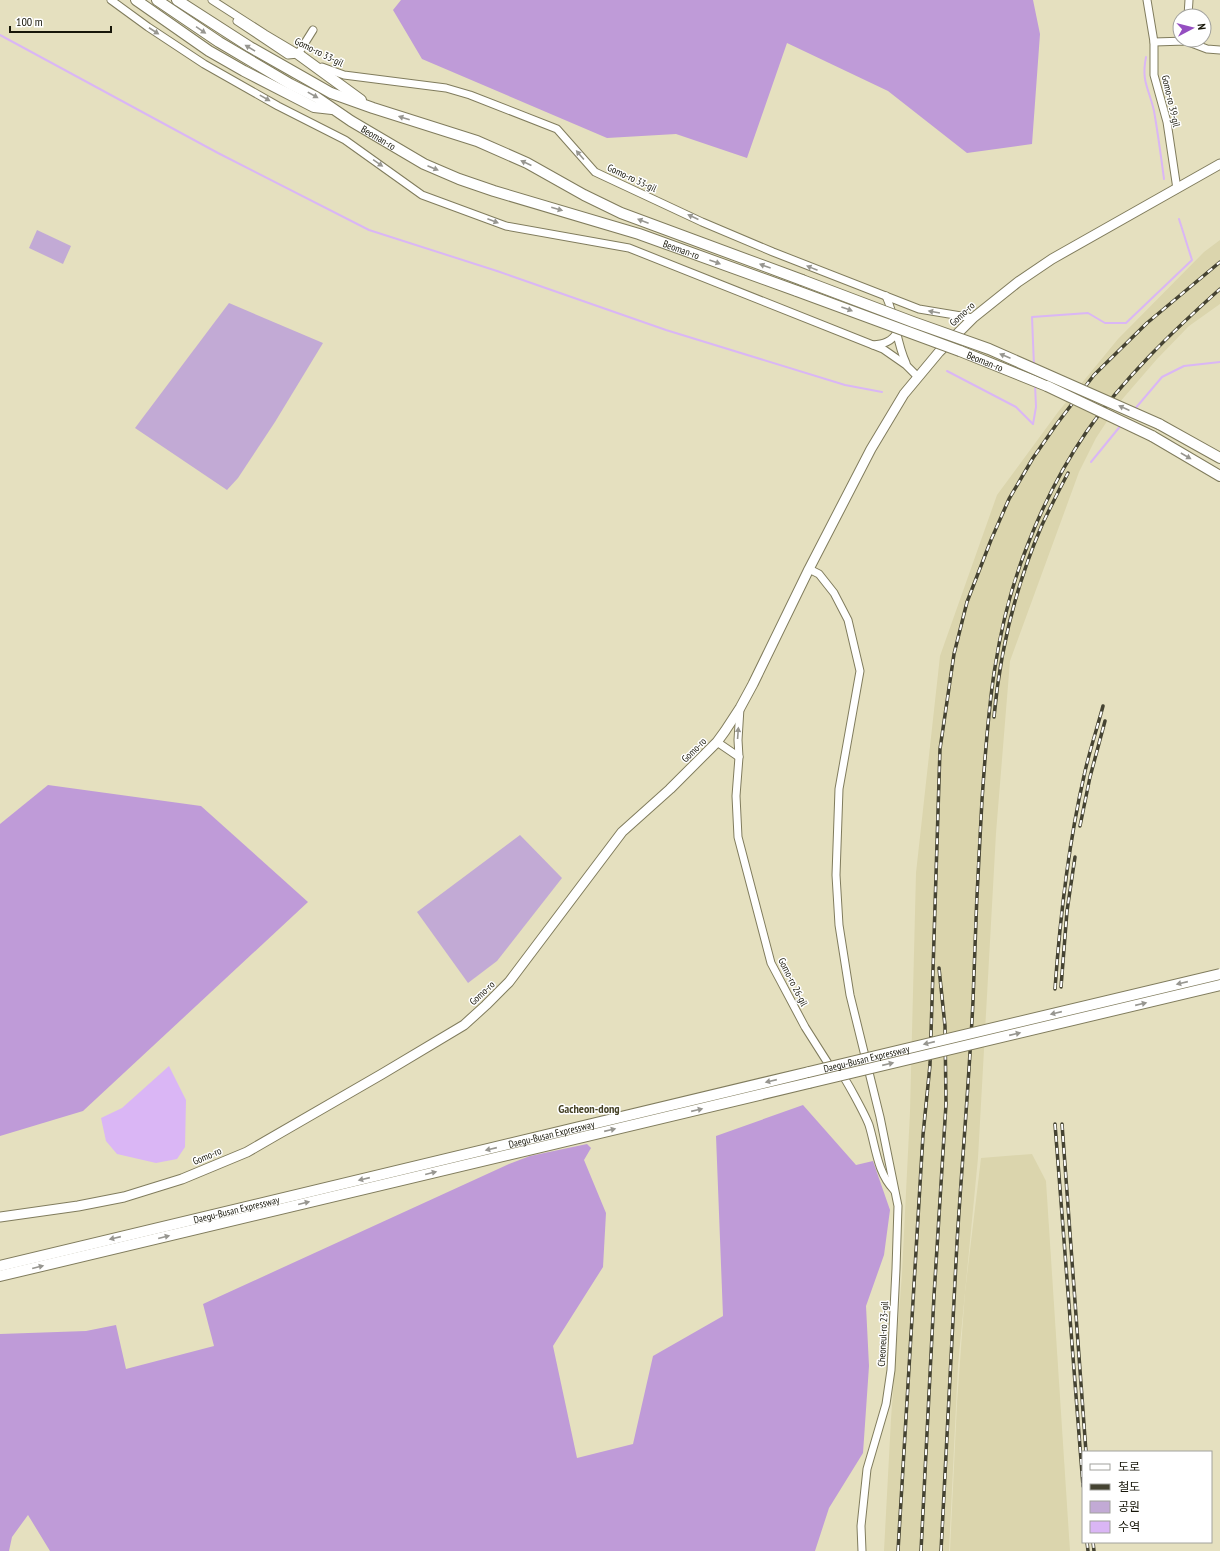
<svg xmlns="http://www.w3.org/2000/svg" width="1220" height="1551" font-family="'PT Sans Narrow','Noto Sans KR',sans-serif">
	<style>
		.built { fill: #dbd5ad }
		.green { fill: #c2aad5 }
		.forest { fill: #bf9bd8 }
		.water { fill: #dab6f5 }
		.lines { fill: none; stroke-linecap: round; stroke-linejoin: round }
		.stream { stroke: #dab6f5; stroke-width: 2 }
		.minor-casing { stroke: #807c5d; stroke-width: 9 }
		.major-casing { stroke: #807c5d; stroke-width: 11 }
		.highway-casing { stroke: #807c5d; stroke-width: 12 }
		.minor { stroke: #fff; stroke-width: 7 }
		.major { stroke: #fff; stroke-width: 9 }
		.highway { stroke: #fff; stroke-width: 10 }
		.rail-casing { stroke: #454332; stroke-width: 3.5 }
		.rail { stroke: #fff; stroke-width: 2; stroke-dasharray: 6; stroke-linecap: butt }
		.highway-bridge-casing { stroke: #807c5d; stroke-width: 12; stroke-linecap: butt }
		.highway-bridge { stroke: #fff; stroke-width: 10 }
		.oneway { fill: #979690 }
		.labels { text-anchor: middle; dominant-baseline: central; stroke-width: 3; stroke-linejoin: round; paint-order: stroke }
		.street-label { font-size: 10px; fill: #171609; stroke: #fff }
		.quarter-label { font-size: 12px; font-weight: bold; fill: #464226; stroke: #fff }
	</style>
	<rect width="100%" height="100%" fill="#e5e0bf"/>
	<g class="built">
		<polygon points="1220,240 1220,304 1189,326 1157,359 1119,403 1096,438 1079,472 1010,661 996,833 978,1158 958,1365 949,1551 884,1551 891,1419 902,1273 910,1112 916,873 940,656 997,495 1058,412 1118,339 1204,252"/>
		<polygon points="1032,1154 1046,1181 1070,1551 950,1551 957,1403 965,1292 981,1158"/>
	</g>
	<g class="green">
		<polygon points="37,230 71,246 63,264 29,248"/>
		<polygon points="229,303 323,343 275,422 238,478 227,490 135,428"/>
		<polygon points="520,835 562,878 497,961 468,983 417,912"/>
	</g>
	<g class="forest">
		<polygon points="401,0 1033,0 1040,34 1032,144 967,153 888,91 787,43 747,158 676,134 607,138 422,59 393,10"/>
		<polygon points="48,785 201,806 308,902 83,1111 0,1136 0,824"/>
		<polygon points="803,1105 856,1165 873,1161 890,1210 884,1255 866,1306 869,1366 863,1453 829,1508 815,1551 50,1551 28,1515 12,1537 9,1551 0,1551 0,1334 86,1331 116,1325 126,1369 214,1346 203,1304 509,1164 530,1156 587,1144 591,1148 584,1160 606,1213 603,1267 553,1346 577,1458 633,1444 653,1356 723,1316 716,1136"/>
	</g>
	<polygon class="water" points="169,1066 186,1100 185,1147 177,1159 156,1163 117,1154 106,1141 101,1118 122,1108"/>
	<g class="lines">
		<g class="stream">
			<polyline points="0,35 218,153 369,230 497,271 666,330 845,385 882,392"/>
			<path d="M1146 57C1141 82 1149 88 1154 111 1158 134 1161 156 1164 179"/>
			<polyline points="1034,366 1032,317 1088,313 1105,323 1126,323 1192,260 1179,219"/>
			<polyline points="947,371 1016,407 1033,424"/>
			<polyline points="1134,410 1162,377 1184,366 1220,362"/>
			<polyline points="1033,424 1036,407 1035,384"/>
			<polyline points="1091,462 1122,424"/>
		</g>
		<g class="minor-casing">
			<g id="minor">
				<polyline points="111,0 148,27 204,64 278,106 345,140 422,195 506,226 629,248 883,349 906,365 918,377"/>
				<polyline points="212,0 265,34 302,56"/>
				<polyline points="1147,0 1154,42 1154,75 1167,122 1177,189"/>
				<polyline points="1188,16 1189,0"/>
				<polyline points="237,21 288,55 298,54 313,30"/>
				<polyline points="1154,42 1186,41 1207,49 1220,50"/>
				<polyline points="322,67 344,75 446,88 470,95 557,129 595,172 702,222 773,252 919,309 973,318"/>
				<path d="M886 296C896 318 896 342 906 363"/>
				<path d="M873 345C883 344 892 342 897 332"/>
				<polyline points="809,569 819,574 834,593 848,620 860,671 839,789 836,875 839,925 850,995 880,1117 898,1206 896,1269 891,1370 886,1404 867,1469 861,1526 862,1551"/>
				<path d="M740 708 738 740 739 757 736 796 738 837 771 963 805 1027 831 1068C832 1068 837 1068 837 1069 843 1072 866 1117 869 1125 876 1148 877 1172 894 1190"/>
				<polyline points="717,742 739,757"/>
			</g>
		</g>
		<g class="major-casing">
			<polyline id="major" points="0,1217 78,1206 124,1197 182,1179 247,1152 382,1074 464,1025 486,1005 509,982 622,832 670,789 717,742 725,731 740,708 753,684 809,569 871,449 904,394 939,352 973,318 1018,282 1052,259 1220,164"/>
		</g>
		<g class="highway-casing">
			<g id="highway">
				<polyline points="136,0 209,51 244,71 314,107 332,109"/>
				<path id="s1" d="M157 0 219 42 290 84 316 97 351 121 424 164 459 179 494 191 639 234 797 291"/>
				<polyline points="177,0 250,47 331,93 373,108 477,141 527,163 584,195 621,213 802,280"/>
				<polyline points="298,54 361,100"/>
				<path id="s2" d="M960 351 1047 386"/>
				<polyline points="1159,424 1220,458"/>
				<polyline points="1152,436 1220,476"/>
				<path id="s3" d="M0 1266 809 1072"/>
				<polyline points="0,1276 809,1083"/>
			</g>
		</g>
		<use href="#minor" class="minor"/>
		<use href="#major" class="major"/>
		<use href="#highway" class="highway"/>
		<g class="rail-casing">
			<g id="rail">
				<path d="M994 717C1000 651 1016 585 1042 525 1050 508 1059 490 1068 473"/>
				<polyline points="1080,826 1090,777 1105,721"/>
				<polyline points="1061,987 1067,911 1075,857"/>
				<path d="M1055 989C1060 918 1068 846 1084 776 1089 752 1097 729 1103 706"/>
				<polyline points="1055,1124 1083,1486"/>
				<polyline points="1062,1124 1086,1452"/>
				<polyline points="1087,1542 1088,1551"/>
				<polyline points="1093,1542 1094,1551"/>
				<polyline points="898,1551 923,1135 930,1065 940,749 954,654 967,602 991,540 1009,499 1033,458 1056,425 1094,375 1147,323 1220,262"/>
				<polyline points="921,1551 934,1296 946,1104 945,1026 939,968"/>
				<path d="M941 1551C947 1448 951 1345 957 1243 962 1162 969 1082 973 1001 975 934 978 867 982 800 988 711 994 628 1028 544 1043 505 1063 466 1087 431 1124 378 1172 332 1220 289"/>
			</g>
		</g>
		<use href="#rail" class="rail"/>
		<g class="highway-bridge-casing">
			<g id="highway-bridge">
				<polyline points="802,280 913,322 989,349 1159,424"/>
				<polyline points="797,291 960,351"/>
				<polyline points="1047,386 1152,436"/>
				<path id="s4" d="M809 1072 1220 974"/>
				<polyline points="809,1083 1220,985"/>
			</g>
		</g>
		<use href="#highway-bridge" class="highway-bridge"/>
	</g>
	<defs><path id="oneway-solid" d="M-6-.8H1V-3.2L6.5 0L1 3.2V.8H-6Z"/></defs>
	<g class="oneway">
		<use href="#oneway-solid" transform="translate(201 30) rotate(34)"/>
		<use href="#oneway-solid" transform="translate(154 31) rotate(33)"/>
		<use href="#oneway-solid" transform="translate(250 48) rotate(-149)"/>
		<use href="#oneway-solid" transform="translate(313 95) rotate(29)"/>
		<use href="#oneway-solid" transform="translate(265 98) rotate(29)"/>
		<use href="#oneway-solid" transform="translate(404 118) rotate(-162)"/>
		<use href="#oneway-solid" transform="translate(580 155) rotate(-131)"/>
		<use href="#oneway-solid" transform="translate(378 163) rotate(35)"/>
		<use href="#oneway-solid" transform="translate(526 163) rotate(-155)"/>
		<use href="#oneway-solid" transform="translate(433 168) rotate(23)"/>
		<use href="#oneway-solid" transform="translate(557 209) rotate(16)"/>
		<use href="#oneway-solid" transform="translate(693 217) rotate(-155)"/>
		<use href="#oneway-solid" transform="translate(493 221) rotate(21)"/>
		<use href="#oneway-solid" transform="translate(643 221) rotate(-159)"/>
		<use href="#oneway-solid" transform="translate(715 262) rotate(20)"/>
		<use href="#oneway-solid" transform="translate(765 266) rotate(-160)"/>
		<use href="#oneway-solid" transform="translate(812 268) rotate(-158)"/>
		<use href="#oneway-solid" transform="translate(847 309) rotate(20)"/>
		<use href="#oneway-solid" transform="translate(934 312) rotate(-170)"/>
		<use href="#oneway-solid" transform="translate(1005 356) rotate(-157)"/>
		<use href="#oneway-solid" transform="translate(1124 408) rotate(-156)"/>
		<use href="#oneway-solid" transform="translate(1186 456) rotate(30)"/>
		<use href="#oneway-solid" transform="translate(738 733) rotate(-86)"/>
		<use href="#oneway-solid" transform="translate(1182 983) rotate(167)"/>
		<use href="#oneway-solid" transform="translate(1141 1004) rotate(-13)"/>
		<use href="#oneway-solid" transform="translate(1056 1013) rotate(167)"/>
		<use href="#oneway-solid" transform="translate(1015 1034) rotate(-13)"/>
		<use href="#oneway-solid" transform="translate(929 1043) rotate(167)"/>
		<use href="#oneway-solid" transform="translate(888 1064) rotate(-13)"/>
		<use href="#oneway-solid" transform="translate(771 1081) rotate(167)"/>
		<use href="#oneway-solid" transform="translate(697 1110) rotate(-13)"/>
		<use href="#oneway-solid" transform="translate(610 1130) rotate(-13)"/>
		<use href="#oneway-solid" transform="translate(491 1149) rotate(167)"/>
		<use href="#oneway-solid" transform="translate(431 1173) rotate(-14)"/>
		<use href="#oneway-solid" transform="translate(364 1179) rotate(167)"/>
		<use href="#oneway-solid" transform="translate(304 1203) rotate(-14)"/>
		<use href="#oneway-solid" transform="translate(164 1237) rotate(-14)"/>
		<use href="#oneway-solid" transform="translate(115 1238) rotate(167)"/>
		<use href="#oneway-solid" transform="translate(38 1267) rotate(-14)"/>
	</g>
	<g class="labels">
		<g class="street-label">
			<text transform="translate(319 52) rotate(26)">Gomo-ro 33-gil</text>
			<text transform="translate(1171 101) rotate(77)">Gomo-ro 39-gil</text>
			<text stroke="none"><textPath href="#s1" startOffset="261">Beoman-ro</textPath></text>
			<text transform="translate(632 178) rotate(25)">Gomo-ro 33-gil</text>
			<text stroke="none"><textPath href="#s1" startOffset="585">Beoman-ro</textPath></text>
			<text transform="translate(962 314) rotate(-43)">Gomo-ro</text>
			<text stroke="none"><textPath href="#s2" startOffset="27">Beoman-ro</textPath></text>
			<text transform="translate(694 750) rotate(-45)">Gomo-ro</text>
			<text transform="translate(793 982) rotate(63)">Gomo-ro 26-gil</text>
			<text transform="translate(482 993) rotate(-43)">Gomo-ro</text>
			<text stroke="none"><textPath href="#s4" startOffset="59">Daegu-Busan Expressway</textPath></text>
			<text stroke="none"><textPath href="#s3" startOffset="567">Daegu-Busan Expressway</textPath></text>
			<text transform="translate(207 1156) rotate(-23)">Gomo-ro</text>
			<text stroke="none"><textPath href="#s3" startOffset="243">Daegu-Busan Expressway</textPath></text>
			<text transform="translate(883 1334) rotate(-87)">Cheoneul-ro 23-gil</text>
		</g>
		<g class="quarter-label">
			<text x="589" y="1108">Gacheon-dong</text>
		</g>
	</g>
	<rect x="1082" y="1451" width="130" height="92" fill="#ffffff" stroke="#a2a29d"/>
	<rect x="1090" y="1464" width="20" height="6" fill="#ffffff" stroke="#a2a29d"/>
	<text x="1118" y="1471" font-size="12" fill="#171609">도로</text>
	<rect x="1090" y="1484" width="20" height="6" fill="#454332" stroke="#a2a29d"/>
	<text x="1118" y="1491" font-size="12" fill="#171609">철도</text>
	<rect x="1090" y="1501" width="20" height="12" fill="#c2aad5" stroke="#a2a29d"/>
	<text x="1118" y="1511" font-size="12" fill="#171609">공원</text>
	<rect x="1090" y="1521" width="20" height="12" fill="#dab6f5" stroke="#a2a29d"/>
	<text x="1118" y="1531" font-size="12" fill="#171609">수역</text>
	<g transform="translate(1192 28) rotate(83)"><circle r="19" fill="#ffffff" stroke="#a2a29d"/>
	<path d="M0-3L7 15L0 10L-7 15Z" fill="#954ec1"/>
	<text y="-6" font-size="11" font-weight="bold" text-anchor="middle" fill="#171609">N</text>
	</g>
	<path d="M10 26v6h101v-6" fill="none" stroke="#171609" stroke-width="2"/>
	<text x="16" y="26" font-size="12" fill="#171609" stroke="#ffffff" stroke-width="3" paint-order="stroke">100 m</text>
</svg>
